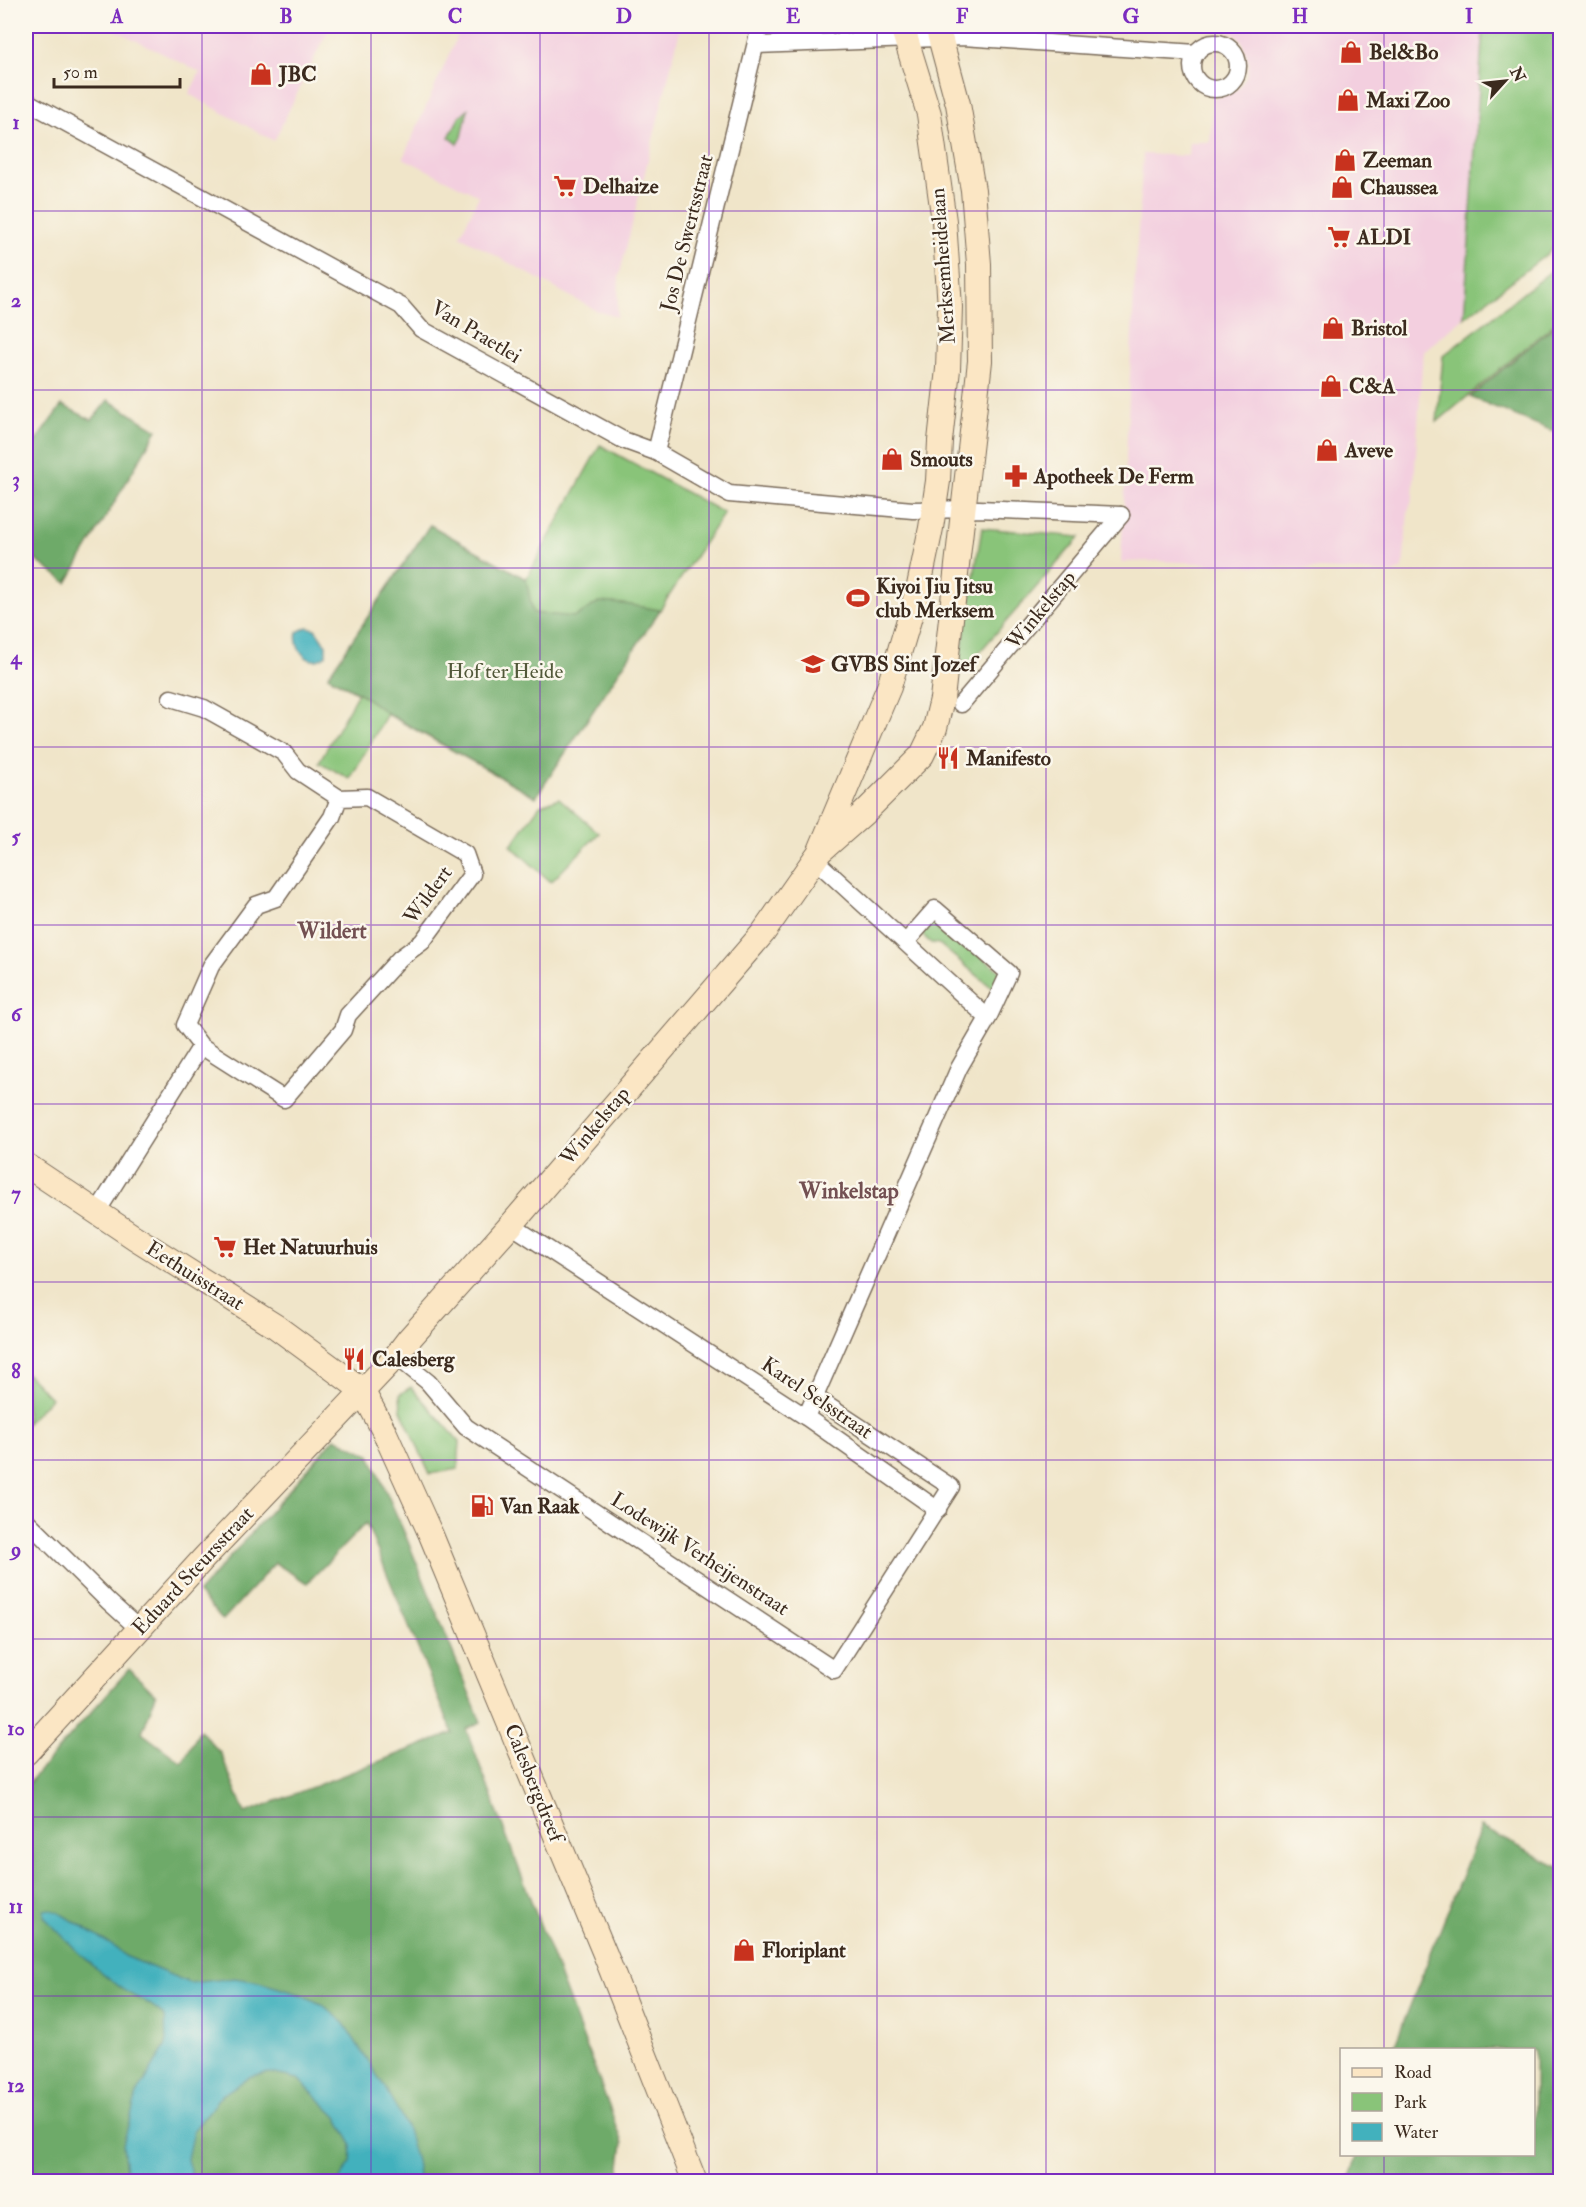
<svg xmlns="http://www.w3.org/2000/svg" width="1586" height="2207" font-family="'IM FELL Double Pica',serif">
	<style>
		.built { fill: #f3cfdf }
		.green { fill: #89c479; stroke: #62774c; stroke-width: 1.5 }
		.forest { fill: #6eaa69; stroke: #546a44; stroke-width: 1.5 }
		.water { fill: #42b1bd; stroke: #3e6e6e; stroke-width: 1.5 }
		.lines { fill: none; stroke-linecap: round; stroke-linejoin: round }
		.street-casing { stroke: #7a6b5a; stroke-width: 19 }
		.secondary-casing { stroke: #7a6b5a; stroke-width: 26 }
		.street { stroke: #fff; stroke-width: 16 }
		.secondary { stroke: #fbe6c4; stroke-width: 24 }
		.grid { fill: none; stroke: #7b2cbf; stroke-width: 1.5; stroke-opacity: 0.55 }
		.labels { text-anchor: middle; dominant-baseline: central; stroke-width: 5; stroke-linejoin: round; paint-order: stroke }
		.poi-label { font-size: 21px; font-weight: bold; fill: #3b2a1e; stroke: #fbf7ec; text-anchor: start }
		.street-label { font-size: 21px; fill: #3b2a1e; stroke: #fbf7ec }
		.park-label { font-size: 21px; fill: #525839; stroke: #fbf7ec }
		.neighbourhood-label { font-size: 22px; font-weight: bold; fill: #735052; stroke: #fbf7ec }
		.neatline { fill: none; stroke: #7b2cbf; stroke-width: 2 }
		.grid-label { font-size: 20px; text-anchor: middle; font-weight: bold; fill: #7b2cbf }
	</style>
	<rect width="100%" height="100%" fill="#fbf7ec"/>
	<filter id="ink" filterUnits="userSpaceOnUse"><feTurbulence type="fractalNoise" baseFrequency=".0167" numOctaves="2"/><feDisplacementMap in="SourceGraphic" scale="12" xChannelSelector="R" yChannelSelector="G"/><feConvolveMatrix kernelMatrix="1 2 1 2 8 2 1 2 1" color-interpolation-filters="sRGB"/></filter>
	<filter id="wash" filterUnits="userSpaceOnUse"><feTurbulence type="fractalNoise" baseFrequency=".008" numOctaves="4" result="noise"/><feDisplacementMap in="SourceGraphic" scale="24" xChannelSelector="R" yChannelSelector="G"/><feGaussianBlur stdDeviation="1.35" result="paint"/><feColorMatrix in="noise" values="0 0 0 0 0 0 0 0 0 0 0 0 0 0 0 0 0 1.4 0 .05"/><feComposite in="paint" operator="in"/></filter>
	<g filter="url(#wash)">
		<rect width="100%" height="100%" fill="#f0e5c9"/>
		<g class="built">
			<polygon points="107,26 330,26 274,141 189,94 200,72"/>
			<polygon points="462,26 681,26 619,277 617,317 597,311 460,236 479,196 403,158"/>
			<polygon points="1217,26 1491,26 1475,308 1423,352 1413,497 1408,512 1403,568 1393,573 1158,561 1121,562 1134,291 1143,154 1188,156 1189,142 1210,142 1213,98 1225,95 1239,88 1247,75 1249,64 1243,43 1236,35"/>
		</g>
		<g class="green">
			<polygon points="1483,26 1560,26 1560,238 1547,254 1464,318"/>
			<polygon points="468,109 462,137 458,144 449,137 460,116"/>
			<polygon points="1560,264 1560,319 1437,422 1443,356"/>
			<polygon points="600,445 724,513 536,797 387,714 350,779 319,762 358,693 328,676 430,525 526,579"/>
			<polygon points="982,528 1080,537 970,663 960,660"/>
			<polygon points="559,798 599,833 551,882 511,846 540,805"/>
			<polygon points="933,918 1002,973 996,991 939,944 931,943 919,932"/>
			<polygon points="26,1373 51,1398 26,1424"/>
			<polygon points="411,1387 460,1442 458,1469 430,1474 401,1410 400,1394"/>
		</g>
		<g class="forest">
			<polygon points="1560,321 1560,434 1470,397"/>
			<polygon points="108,400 157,430 67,583 26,553 26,454 62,405 92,420"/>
			<polygon points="430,525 526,579 533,613 575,617 599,602 625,604 660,610 536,797 387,713 359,693 328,676"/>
			<polygon points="335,1438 370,1455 405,1534 481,1722 466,1729 623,2143 618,2181 26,2182 26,1786 129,1669 156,1695 142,1733 182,1763 200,1730 221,1754 245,1813 453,1733 366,1523 307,1583 275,1563 223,1620 198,1593"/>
			<polygon points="1481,1827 1560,1868 1560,2181 1349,2181 1357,2155 1534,2154 1534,2050 1393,2049"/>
		</g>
		<g class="water">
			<path d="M307 627 315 629 326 645V655C310 670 293 649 297 632Z"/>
			<path d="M49 1909 58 1912 118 1949 125 1956 190 1983 234 1978 255 1981 303 1995 323 2005 343 2022 384 2086 406 2126 416 2161 419 2181H339L351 2163 352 2145 337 2117 298 2079 270 2073 251 2076 222 2095 193 2131 187 2159 193 2181H129L126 2172 123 2144 137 2094 166 2045 165 2017C151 2001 135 1999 119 1987 92 1967 67 1941 44 1917V1910Z"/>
		</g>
	</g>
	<g filter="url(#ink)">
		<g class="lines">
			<g class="street-casing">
				<g id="street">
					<circle cx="1215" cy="66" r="23"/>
					<polyline points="756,45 963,37 1196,53"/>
					<polyline points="26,101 401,306 421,329 623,440 656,452 729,494 913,510 979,509 1121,515"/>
					<polyline points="656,452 760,26"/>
					<polyline points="171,698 204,708 284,753 298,771 339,798"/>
					<polyline points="961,704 1121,515"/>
					<polyline points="906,942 935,909 1009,973 988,1018"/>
					<polyline points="97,1212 201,1046 284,1099 343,1030 348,1015 400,958 422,942 472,874 465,854 367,797 339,798 332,817 276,898 256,905 211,966 185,1025 201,1046"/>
					<polyline points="511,1225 806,1417 938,1510"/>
					<polyline points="396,1356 428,1382 466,1427 834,1670 951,1487 816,1398"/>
					<polyline points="806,1417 959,1068 988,1018 814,859"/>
					<polyline points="26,1520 109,1602 139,1629"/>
				</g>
			</g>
			<g class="secondary-casing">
				<g id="secondary">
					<polyline points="823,849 864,813 922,755 935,728 942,699 980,361 979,264 973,190 958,104 937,26"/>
					<polyline points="26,1165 134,1237 275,1326 362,1390 384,1431 431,1535 605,1954 695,2182"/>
					<polyline points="26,1753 204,1558 396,1356 409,1339 511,1225 763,933 819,853 889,687 919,586 931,528 938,481 940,441 948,369 950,307 944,221 929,114 902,26"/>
				</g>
			</g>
			<use href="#street" class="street"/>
			<use href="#secondary" class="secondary"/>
		</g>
	</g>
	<path class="grid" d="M202 26V2182M371 26V2182M540 26V2182M709 26V2182M877 26V2182M1046 26V2182M1215 26V2182M1384 26V2050M26 211H1560M26 390H1560M26 568H1560M26 747H1560M26 925H1560M26 1104H1560M26 1282H1560M26 1460H1560M26 1639H1560M26 1817H1560M26 1996H1560M1384 2154V2182"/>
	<defs>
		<g id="shop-bare" transform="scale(1.8)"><path d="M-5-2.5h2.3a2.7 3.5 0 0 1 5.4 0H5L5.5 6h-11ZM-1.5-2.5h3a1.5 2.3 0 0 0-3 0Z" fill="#c8321e" stroke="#fbf7ec" stroke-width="2.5" paint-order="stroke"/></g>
		<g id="supermarket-bare" transform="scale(1.8)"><path d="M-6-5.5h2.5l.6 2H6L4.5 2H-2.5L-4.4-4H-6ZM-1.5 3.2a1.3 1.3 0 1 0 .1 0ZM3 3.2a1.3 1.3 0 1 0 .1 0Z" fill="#c8321e" stroke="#fbf7ec" stroke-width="2.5" paint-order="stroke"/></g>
		<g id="pharmacy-bare" transform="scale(1.8)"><path d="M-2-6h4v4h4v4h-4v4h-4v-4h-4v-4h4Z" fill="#c8321e" stroke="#fbf7ec" stroke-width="2.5" paint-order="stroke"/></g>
		<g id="stadium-bare" transform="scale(1.8)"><path d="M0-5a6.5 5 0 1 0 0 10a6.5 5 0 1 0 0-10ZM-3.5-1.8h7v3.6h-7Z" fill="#c8321e" stroke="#fbf7ec" stroke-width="2.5" paint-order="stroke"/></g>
		<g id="school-bare" transform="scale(1.8)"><path d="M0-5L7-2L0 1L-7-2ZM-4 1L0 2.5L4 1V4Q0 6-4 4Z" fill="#c8321e" stroke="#fbf7ec" stroke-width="2.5" paint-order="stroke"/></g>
		<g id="restaurant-bare" transform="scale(1.8)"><path d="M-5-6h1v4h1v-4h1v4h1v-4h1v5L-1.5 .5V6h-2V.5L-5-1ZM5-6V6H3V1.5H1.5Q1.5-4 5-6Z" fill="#c8321e" stroke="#fbf7ec" stroke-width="2.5" paint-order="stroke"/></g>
		<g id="fuel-bare" transform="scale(1.8)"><path d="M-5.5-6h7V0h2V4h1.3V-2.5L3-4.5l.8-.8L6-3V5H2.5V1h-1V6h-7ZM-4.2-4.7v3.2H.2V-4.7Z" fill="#c8321e" stroke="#fbf7ec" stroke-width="2.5" paint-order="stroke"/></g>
	</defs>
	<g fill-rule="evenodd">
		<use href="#shop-bare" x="1351" y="52"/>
		<use href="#shop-bare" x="261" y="74"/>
		<use href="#shop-bare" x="1348" y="100"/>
		<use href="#shop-bare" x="1345" y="160"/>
		<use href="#supermarket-bare" x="565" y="186"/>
		<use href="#shop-bare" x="1342" y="187"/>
		<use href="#supermarket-bare" x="1339" y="237"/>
		<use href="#shop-bare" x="1333" y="328"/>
		<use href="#shop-bare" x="1331" y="386"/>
		<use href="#shop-bare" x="1327" y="450"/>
		<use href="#shop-bare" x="892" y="459"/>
		<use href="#pharmacy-bare" x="1016" y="476"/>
		<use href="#stadium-bare" x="858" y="598"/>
		<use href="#school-bare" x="813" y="664"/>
		<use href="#restaurant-bare" x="948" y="758"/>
		<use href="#supermarket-bare" x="225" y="1247"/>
		<use href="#restaurant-bare" x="354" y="1359"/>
		<use href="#fuel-bare" x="482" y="1506"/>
		<use href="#shop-bare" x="744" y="1950"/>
	</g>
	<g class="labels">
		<g class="poi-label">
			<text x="1369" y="52">Bel&amp;Bo</text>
			<text x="279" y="74">JBC</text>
			<text x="1366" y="100">Maxi Zoo</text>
			<text x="1363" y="160">Zeeman</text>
			<text x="583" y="186">Delhaize</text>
			<text x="1360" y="187">Chaussea</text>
			<text x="1357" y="237">ALDI</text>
			<text x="1351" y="328">Bristol</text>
			<text x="1349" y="386">C&amp;A</text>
			<text x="1345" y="450">Aveve</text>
			<text x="910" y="459">Smouts</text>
			<text x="1034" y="476">Apotheek De Ferm</text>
			<text x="876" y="586">Kiyoi Jiu Jitsu<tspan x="876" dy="24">club Merksem</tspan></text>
			<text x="831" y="664">GVBS Sint Jozef</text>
			<text x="966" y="758">Manifesto</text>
			<text x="243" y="1247">Het Natuurhuis</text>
			<text x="372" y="1359">Calesberg</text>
			<text x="500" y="1506">Van Raak</text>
			<text x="762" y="1950">Floriplant</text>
		</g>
		<g class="street-label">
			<text transform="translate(687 233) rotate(-76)">Jos De Swertsstraat</text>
			<text transform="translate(943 266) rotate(-94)">Merksemheidelaan</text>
			<text transform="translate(476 332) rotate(31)">Van Praetlei</text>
			<text transform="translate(1041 610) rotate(-50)">Winkelstap</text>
			<text transform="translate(428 895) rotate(-54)">Wildert</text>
			<text transform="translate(595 1126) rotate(-50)">Winkelstap</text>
			<text transform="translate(195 1276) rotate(32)">Eethuisstraat</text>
			<text transform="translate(817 1398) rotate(34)">Karel Selsstraat</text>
			<text transform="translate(700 1554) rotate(33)">Lodewijk Verheijenstraat</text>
			<text transform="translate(193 1571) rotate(-47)">Eduard Steursstraat</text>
			<text transform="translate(534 1783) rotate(68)">Calesbergdreef</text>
		</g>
		<g class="park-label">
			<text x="505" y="671">Hof ter Heide</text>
		</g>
		<g class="neighbourhood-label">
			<text x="332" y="931">Wildert</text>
			<text x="849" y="1191">Winkelstap</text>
		</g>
	</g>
	<rect width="1586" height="2207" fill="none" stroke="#fbf7ec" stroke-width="66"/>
	<rect x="1340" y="2048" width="195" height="108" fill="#fbf7ec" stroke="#aea59a" stroke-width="1.5"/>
	<rect x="1352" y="2068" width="30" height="9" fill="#fbe6c4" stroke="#aea59a" stroke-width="1.5"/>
	<text x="1394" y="2078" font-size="18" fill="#3b2a1e">Road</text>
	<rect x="1352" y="2093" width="30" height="18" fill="#89c479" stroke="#aea59a" stroke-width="1.5"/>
	<text x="1394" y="2108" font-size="18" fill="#3b2a1e">Park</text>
	<rect x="1352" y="2123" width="30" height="18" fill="#42b1bd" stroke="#aea59a" stroke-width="1.5"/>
	<text x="1394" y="2138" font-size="18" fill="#3b2a1e">Water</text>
	<g transform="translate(1505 81) rotate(63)" stroke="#fbf7ec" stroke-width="4.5" paint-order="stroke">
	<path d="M0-4.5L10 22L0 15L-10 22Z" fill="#3b2a1e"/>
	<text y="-9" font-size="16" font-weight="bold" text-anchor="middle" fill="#3b2a1e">N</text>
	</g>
	<path d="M54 78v9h126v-9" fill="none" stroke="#3b2a1e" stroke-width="3"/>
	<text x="63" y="78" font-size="18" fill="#3b2a1e" stroke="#fbf7ec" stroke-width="4.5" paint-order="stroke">50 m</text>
	<rect x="33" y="33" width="1520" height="2141" class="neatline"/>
	<g class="grid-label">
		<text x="117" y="23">A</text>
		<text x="286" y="23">B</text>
		<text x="455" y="23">C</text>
		<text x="624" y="23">D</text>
		<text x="793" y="23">E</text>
		<text x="962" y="23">F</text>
		<text x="1131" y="23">G</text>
		<text x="1300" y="23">H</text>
		<text x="1469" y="23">I</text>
		<text x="16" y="129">1</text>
		<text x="16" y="307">2</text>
		<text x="16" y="486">3</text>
		<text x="16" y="664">4</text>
		<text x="16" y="843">5</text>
		<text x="16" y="1021">6</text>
		<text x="16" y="1200">7</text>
		<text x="16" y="1378">8</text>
		<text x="16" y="1556">9</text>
		<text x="16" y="1735">10</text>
		<text x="16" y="1913">11</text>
		<text x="16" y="2092">12</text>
	</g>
</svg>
